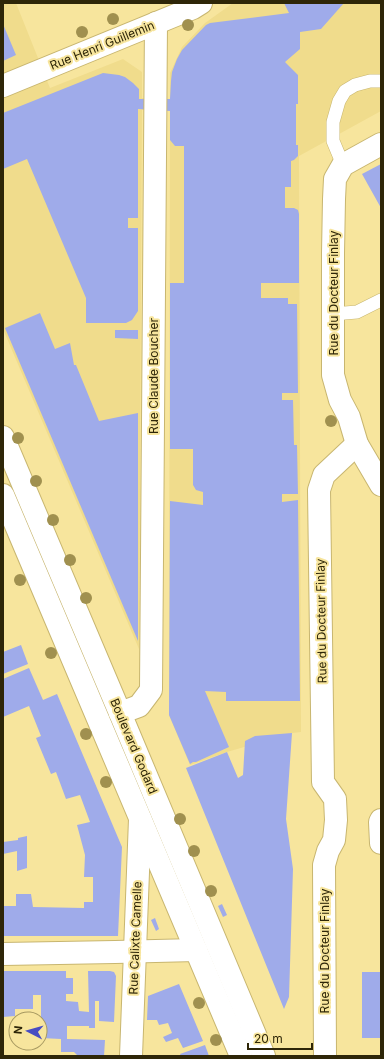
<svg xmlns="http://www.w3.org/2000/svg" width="384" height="1059" font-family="Inter,sans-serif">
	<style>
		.built { fill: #f0dc8c }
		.building { fill: #9fabea }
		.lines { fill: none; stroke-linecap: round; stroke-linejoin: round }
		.service-casing { stroke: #c8b670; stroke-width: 14 }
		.minor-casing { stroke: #c8b670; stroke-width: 24 }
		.primary-casing { stroke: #c8b670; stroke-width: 24 }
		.service { stroke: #fff; stroke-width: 13 }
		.minor { stroke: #fff; stroke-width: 22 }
		.primary { stroke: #fff; stroke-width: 22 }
		.tree { fill: #a0904f }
		.labels { text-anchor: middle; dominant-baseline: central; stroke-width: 4; stroke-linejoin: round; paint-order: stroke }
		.street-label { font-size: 12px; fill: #2e2608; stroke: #f7e59d }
	</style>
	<rect width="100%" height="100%" fill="#f7e59d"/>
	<polygon class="built" points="3,3 16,3 50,88 123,59 142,72 142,98 170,99 170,73 182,47 205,23 233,3 381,3 381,111 299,156 301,732 292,733 227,752 190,765 169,715 170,111 142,110 139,649 3,329"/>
	<g class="building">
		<polygon points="284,3 344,3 321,29 300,32 300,49 285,62 298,75 298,104 296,104 296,145 298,145 298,156 294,160 291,161 291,187 285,187 285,208 294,208 298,210 299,214 299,283 261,283 261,298 288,298 288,304 297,304 298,393 282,393 282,400 293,400 294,445 297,445 298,494 282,494 282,502 298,500 300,701 226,701 226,692 205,691 229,747 196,762 193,762 190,764 169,715 170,501 203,505 203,492 196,490 193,485 193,449 170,449 170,283 184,283 184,146 175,146 170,140 170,111 138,109 138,218 128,218 128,228 138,228 138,311 132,320 126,323 86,323 86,298 27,159 3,169 3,113 103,73 119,75 125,77 133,83 139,89 139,99 170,99 171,81 172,72 177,59 182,50 206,25 210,23 289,13"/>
		<polygon points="3,24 16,55 3,61"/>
		<polygon points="381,164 381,208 362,174"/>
		<polygon points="40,313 55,349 70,343 74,365 76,365 99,421 138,413 138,641 5,328"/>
		<polygon points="115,330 138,330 138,339 115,338"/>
		<polygon points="21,645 28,664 3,674 3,652"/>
		<polygon points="29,668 43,700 57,694 122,847 118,936 3,936 3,906 16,906 16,894 31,894 33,907 84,908 84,902 93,902 93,877 84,877 85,855 77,825 90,822 80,795 66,799 56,772 51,774 36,738 41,736 29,706 3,717 3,679"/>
		<polygon points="292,733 286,819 293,869 289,997 284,1009 186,768 227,752 238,778 243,775 245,741 255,736"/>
		<polygon points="27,836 27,868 17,871 17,851 3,854 3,842 18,840 18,838"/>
		<polygon points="222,904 227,915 223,917 218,906"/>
		<polygon points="155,918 159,929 156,931 151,920"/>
		<polygon points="3,971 66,971 66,978 73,978 73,994 66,994 66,1001 78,1002 79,1011 89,1012 88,971 110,971 114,972 116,976 114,1022 99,1021 99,1001 95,1001 95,1028 89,1028 89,1026 67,1026 67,1039 105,1040 104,1056 78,1056 74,1052 61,1052 61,1039 41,1038 41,995 33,995 33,1009 15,1009 15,1016 3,1017"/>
		<rect x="362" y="972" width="19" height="66"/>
		<polygon points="179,984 203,1041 183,1048 178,1038 166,1042 163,1037 172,1033 168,1023 159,1025 157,1020 147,1020 148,996"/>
		<polygon points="205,1045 209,1056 181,1056 180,1054"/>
	</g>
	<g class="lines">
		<g class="service-casing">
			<g id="service">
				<polyline points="343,165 333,141 333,122 339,101 345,91 355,85 370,81 381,81"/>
				<polyline points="333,314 357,312 381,300"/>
			</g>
		</g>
		<g class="minor-casing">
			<g id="minor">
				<polyline points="3,86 193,8 201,3"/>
				<polyline points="381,144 343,165 335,179 334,199 333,253 333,375 340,400 349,417 357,444 381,485"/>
				<polyline points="120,713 139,706 151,690 156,23"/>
				<polyline points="381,820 380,822 381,843"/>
				<polyline points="3,954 115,952 196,950"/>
				<polyline points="131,1056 140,819"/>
				<polyline points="325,1056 324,865 328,851 334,840 336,820 335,799 323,782 319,490 324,475 357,444"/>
			</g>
		</g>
		<g class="primary-casing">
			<g id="primary">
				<polyline points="3,437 120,713 264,1056"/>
				<polyline points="3,495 241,1056"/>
			</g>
		</g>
		<use href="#service" class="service"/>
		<use href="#minor" class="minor"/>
		<use href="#primary" class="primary"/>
	</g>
	<g class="tree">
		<circle cx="113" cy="19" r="6"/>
		<circle cx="188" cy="25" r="6"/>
		<circle cx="82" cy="32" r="6"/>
		<circle cx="331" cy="421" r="6"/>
		<circle cx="18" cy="438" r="6"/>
		<circle cx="36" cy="481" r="6"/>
		<circle cx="53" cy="520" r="6"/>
		<circle cx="70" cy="560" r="6"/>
		<circle cx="20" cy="580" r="6"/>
		<circle cx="86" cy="598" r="6"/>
		<circle cx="51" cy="653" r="6"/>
		<circle cx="86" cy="734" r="6"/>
		<circle cx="106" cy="782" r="6"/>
		<circle cx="180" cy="819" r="6"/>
		<circle cx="194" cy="851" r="6"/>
		<circle cx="211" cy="891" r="6"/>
		<circle cx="199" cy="1003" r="6"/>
		<circle cx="216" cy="1040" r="6"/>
	</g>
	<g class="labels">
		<g class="street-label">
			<text transform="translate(102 45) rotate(-22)">Rue Henri Guillemin</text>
			<text transform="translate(333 293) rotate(-90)">Rue du Docteur Finlay</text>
			<text transform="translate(153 376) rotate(-90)">Rue Claude Boucher</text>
			<text transform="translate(321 621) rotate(-91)">Rue du Docteur Finlay</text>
			<text transform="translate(134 746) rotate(67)">Boulevard Godard</text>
			<text transform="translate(135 938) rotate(-88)">Rue Calixte Camelle</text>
			<text transform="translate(324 951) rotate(-90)">Rue du Docteur Finlay</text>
		</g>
	</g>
	<rect width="384" height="1059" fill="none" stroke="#2e2608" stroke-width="8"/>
	<g transform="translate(28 1031) rotate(276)"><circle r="19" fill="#f7e59d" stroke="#a79961"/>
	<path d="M0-3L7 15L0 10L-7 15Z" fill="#484cc2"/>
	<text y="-6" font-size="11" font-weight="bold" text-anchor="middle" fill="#2e2608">N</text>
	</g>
	<path d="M248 1043v6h64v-6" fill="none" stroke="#2e2608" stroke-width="2"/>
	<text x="254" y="1043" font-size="12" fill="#2e2608" stroke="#f7e59d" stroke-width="3" paint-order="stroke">20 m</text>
</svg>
